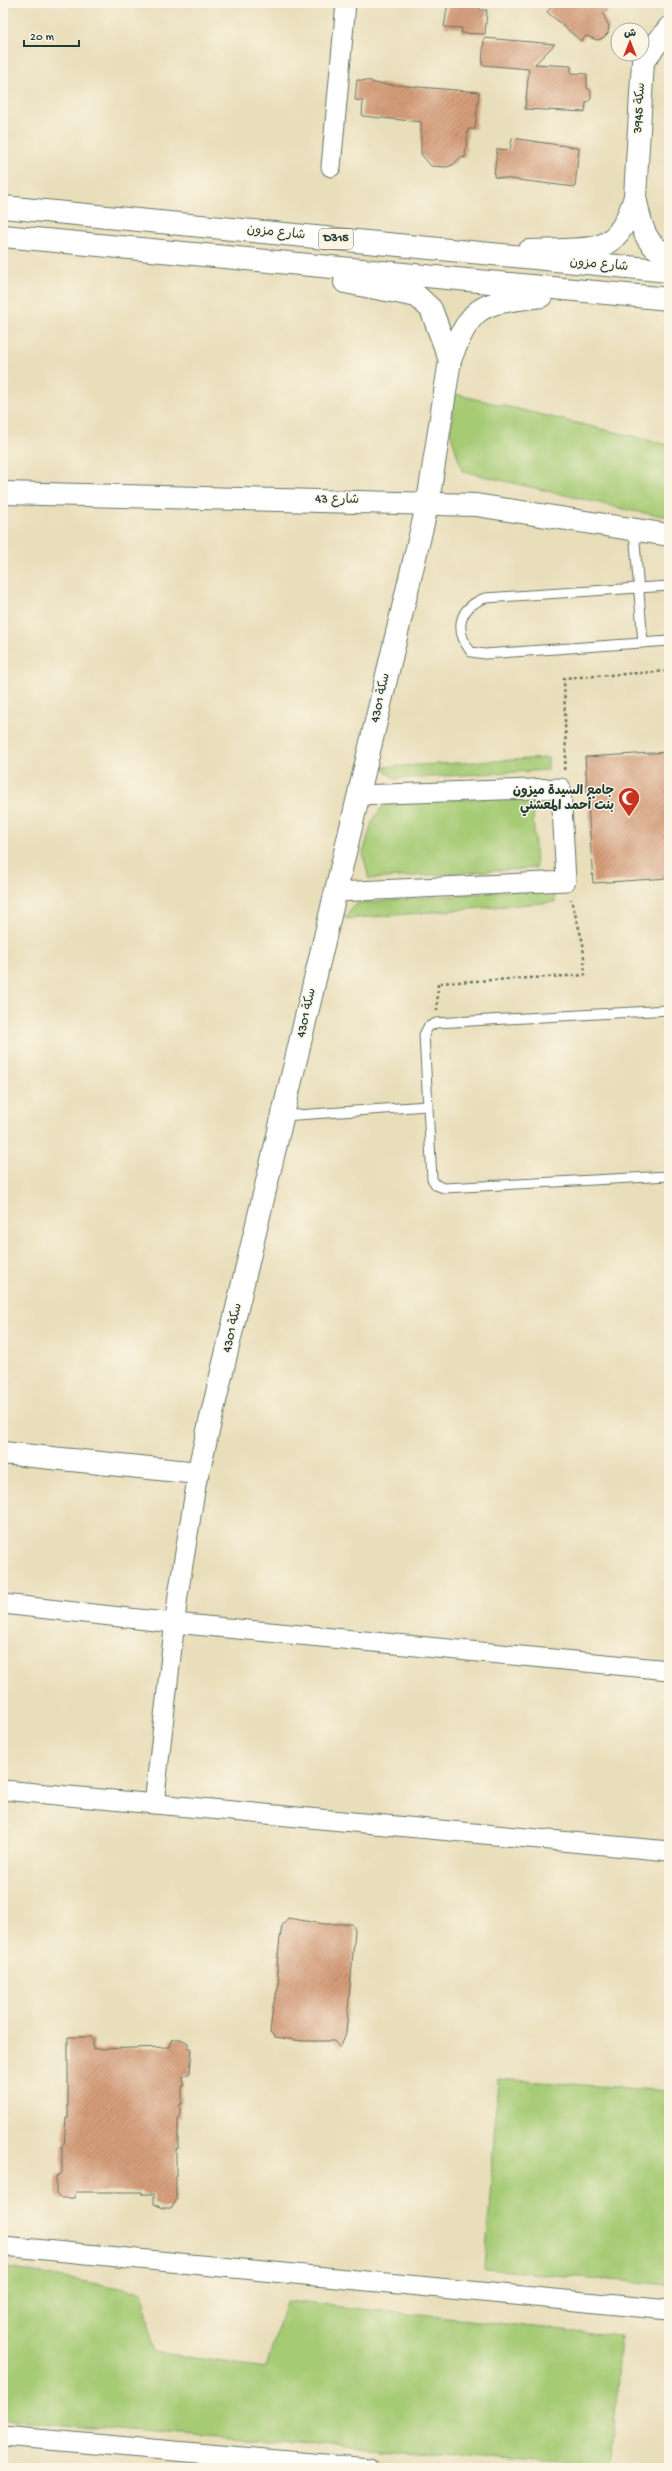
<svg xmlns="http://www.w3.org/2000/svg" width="672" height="2471" font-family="'Gochi Hand','Playpen Sans Arabic',sans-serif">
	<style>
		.green { fill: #a6cb75; stroke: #628454 }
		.building { fill: url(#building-hatch) }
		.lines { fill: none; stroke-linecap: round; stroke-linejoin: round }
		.lane-casing { stroke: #657563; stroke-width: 11 }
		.street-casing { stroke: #657563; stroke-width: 21 }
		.secondary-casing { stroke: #657563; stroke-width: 24 }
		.primary-casing { stroke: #657563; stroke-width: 24 }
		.path { stroke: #657563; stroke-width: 2.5; stroke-dasharray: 3 3; stroke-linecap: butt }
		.lane { stroke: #fff; stroke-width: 9 }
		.street { stroke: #fff; stroke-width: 19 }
		.secondary { stroke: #fff; stroke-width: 22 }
		.primary { stroke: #fff; stroke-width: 22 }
		.labels { text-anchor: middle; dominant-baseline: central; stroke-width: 3; stroke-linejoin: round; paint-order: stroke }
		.shield { fill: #fcf5e5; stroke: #617469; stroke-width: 1 }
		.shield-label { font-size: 12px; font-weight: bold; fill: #1f3d34 }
		.street-label { font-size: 13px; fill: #1f3d34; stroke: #fcf5e5 }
		.poi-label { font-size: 13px; font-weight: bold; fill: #1f3d34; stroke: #fcf5e5; text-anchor: end }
	</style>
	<defs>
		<pattern id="building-hatch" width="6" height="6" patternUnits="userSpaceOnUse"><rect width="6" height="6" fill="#d59d79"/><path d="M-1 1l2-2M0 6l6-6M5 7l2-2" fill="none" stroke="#ac8164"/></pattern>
	</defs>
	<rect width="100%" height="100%" fill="#fcf5e5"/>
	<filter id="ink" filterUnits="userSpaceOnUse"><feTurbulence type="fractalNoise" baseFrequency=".025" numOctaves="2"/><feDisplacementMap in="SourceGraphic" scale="8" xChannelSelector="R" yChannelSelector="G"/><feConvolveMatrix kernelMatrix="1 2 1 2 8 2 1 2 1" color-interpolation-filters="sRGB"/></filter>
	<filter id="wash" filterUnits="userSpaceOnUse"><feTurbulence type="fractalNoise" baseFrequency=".012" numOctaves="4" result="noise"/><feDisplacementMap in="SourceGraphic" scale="16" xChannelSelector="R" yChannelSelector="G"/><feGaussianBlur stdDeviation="0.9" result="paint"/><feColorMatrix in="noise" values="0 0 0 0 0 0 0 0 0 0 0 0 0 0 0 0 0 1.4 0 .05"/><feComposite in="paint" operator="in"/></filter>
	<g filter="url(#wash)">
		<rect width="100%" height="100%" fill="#e8deba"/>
		<g class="green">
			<polygon points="455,394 669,445 669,517 633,511 462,471 450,431"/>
			<polygon points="548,758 548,770 395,779 383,770 383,767"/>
			<polygon points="532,796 536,868 369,879 363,854 372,822 385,803"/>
			<polygon points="554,887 555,902 346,919 352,906 360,903"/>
			<polygon points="498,2079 669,2091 669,2285 485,2269"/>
			<polygon points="3,2267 142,2292 153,2352 266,2368 286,2301 621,2336 611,2468 3,2420"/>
		</g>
		<g id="blocks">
			<g class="building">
				<polygon points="448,3 480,3 479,10 487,10 485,34 461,33 462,28 444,27"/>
				<polygon points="555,3 613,3 603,14 609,26 608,33 603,38 597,40 586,36 581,41 547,12"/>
				<polygon points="484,38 555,44 535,64 571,66 571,73 587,74 587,88 591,91 591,99 586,103 585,112 525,109 529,69 482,65"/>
				<polygon points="357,80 372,81 372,83 479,92 475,129 468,129 465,158 461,157 453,165 447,167 431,166 421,154 421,122 362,116 363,101 355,100"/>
				<polygon points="512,138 579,148 575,187 494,177 497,149 510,150"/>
				<polygon points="669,752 669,878 593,883 585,757"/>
				<polygon points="288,1918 324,1924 352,1924 355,1930 346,2033 340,2048 334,2041 302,2041 275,2037 270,2032 273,2006 279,1984 277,1965 280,1938 282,1926"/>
				<polygon points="68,2037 91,2037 93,2039 93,2049 169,2047 172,2039 181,2039 188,2043 188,2047 192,2049 190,2073 182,2077 184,2086 182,2086 182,2104 180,2104 180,2118 178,2118 178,2149 176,2149 176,2200 172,2208 163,2208 154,2204 154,2194 142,2194 142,2192 76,2192 74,2198 60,2198 56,2194 56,2177 62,2173 62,2145 64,2145 66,2118 68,2118"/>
			</g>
		</g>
	</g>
	<g filter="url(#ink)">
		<use href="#blocks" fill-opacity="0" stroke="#657563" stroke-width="1"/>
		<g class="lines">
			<g class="lane-casing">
				<g id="lane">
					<polyline points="634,530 643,643"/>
					<path d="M669 586 485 598C458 608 454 630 471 652L485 654 669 641"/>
					<polyline points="669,1010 436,1023 428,1027 424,1035 432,1179 436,1185 444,1188 669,1176"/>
					<polyline points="283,1116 427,1106"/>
				</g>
			</g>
			<g class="street-casing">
				<g id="street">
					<polyline points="331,167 346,3"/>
					<polyline points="336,892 566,881 561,788 358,795"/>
					<polyline points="3,1604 174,1623 669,1670"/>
					<polyline points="3,1790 669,1851"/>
					<polyline points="154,1804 178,1595 198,1473"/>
					<polyline points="3,2246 669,2310"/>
					<polyline points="3,2436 369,2468"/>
				</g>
			</g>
			<g class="secondary-casing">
				<g id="secondary">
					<path d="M635 197C640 219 643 248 669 254"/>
					<path d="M529 251C545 250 587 251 600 246 621 239 629 215 635 197L643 61 669 28"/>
					<polyline points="3,493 476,505 669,535"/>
					<polyline points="3,1453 198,1473 428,502 450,360"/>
				</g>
			</g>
			<g class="primary-casing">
				<g id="primary">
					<polyline points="3,207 669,271"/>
					<polyline points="3,236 669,299"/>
					<polyline points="345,282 417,296 431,309 450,360"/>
					<path d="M450 360C473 301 482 304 541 296"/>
				</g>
			</g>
			<g class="path">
				<polyline points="564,770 566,759 564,678 669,671"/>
				<polyline points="437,1011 438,983 585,975 583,943 571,899"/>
			</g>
			<use href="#lane" class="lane"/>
			<use href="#street" class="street"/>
			<use href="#secondary" class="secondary"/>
			<use href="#primary" class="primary"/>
		</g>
	</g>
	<defs>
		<g id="mosque-pin" transform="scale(1.15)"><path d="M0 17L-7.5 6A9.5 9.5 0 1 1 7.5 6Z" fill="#c8321e" stroke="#fcf5e5"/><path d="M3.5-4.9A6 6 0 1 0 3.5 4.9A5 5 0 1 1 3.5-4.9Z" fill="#fff"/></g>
	</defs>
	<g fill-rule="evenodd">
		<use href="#mosque-pin" x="629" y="798"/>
	</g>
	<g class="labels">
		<rect class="shield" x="319" y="229" width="34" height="20" rx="3"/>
		<g class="shield-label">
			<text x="336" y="239">D315</text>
		</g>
		<g class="street-label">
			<text transform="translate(640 108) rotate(-86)">سكة 3945</text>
			<text transform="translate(276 233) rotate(6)">شارع مزون</text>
			<text transform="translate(599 265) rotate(5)">شارع مزون</text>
			<text transform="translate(337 500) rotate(1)">شارع 43</text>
			<text transform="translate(381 698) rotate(-77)">سكة 4301</text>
			<text transform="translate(307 1013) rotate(-77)">سكة 4301</text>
			<text transform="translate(233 1328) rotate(-77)">سكة 4301</text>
		</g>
		<g class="poi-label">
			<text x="614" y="791">جامع السيدة ميزون<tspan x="614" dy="15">بنت أحمد المعشني</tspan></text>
		</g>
	</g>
	<rect width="672" height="2471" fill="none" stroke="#fcf5e5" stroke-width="16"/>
	<g transform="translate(630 42)"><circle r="19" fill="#fcf5e5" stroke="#a4ab9e"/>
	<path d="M0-3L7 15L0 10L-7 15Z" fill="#c8321e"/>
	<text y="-6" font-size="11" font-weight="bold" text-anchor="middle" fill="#1f3d34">ش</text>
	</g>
	<path d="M24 40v6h55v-6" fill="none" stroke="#1f3d34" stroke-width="2"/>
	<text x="30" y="40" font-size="12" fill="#1f3d34" stroke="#fcf5e5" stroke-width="3" paint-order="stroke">20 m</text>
</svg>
